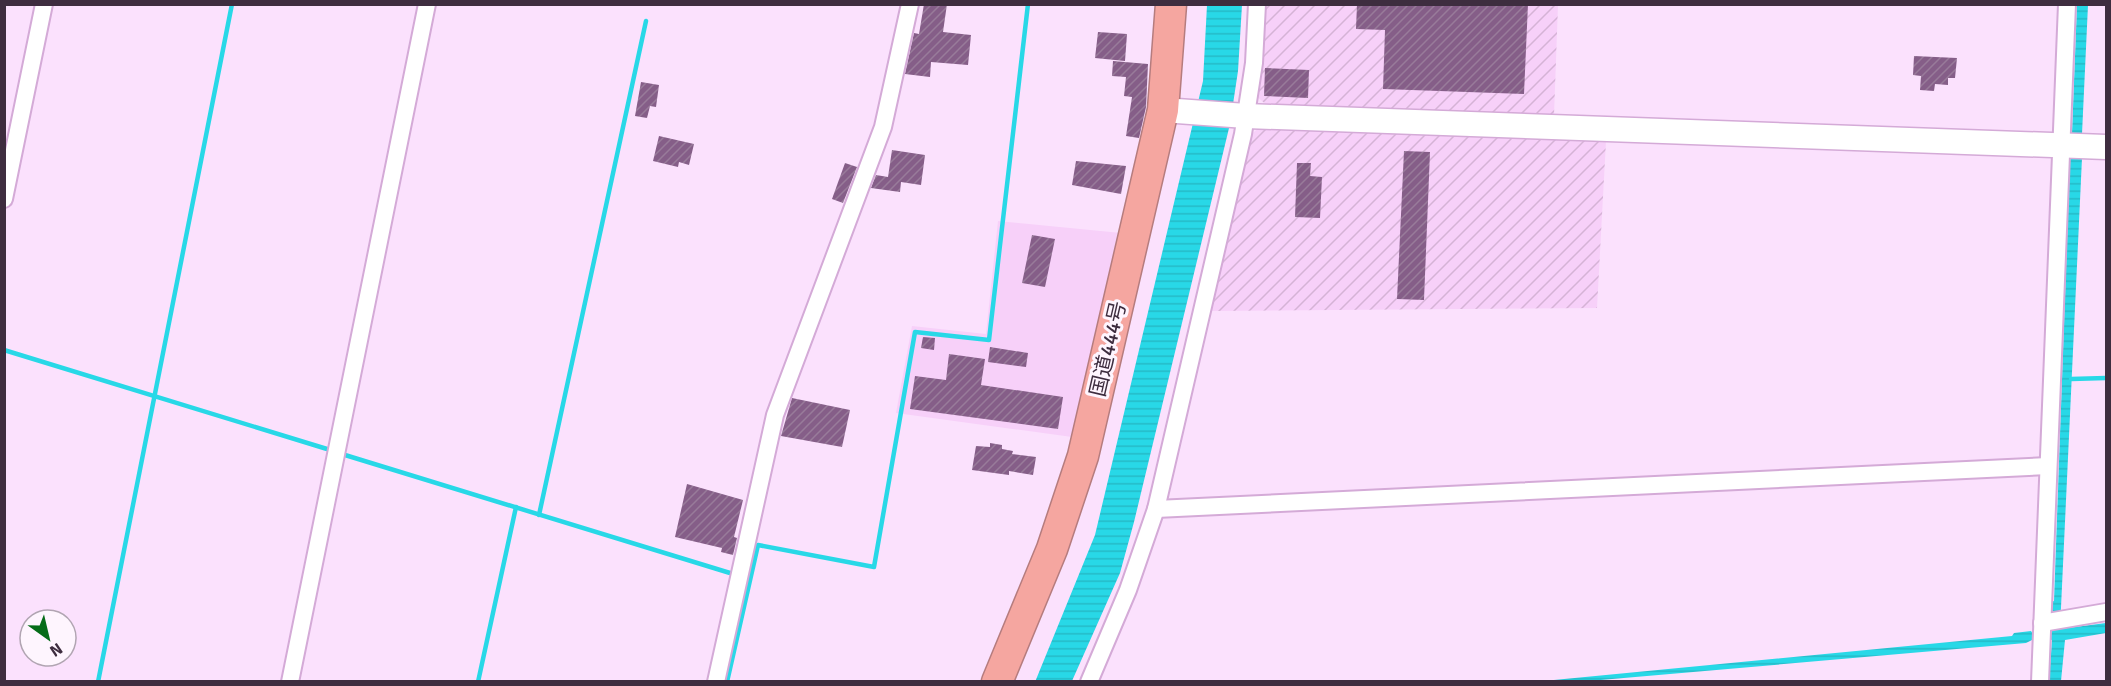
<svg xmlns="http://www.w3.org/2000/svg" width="2111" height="686" font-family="Signika,'Noto Sans JP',sans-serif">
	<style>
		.built { fill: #f7d0f9 }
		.industrial { fill: url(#industrial-furrows) }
		.water { fill: url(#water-rules) }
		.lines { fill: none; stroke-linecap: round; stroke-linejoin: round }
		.stream { stroke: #28d8e7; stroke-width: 4.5 }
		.building { fill: url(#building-hatch) }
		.street-casing { stroke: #d4aad7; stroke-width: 20 }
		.secondary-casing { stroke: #d4aad7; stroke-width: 27 }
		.highway-casing { stroke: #b57c7e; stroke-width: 33 }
		.street { stroke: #fff; stroke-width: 16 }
		.secondary { stroke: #fff; stroke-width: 24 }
		.highway { stroke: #f5a6a0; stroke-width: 30 }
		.labels { text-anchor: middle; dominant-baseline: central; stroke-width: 6; stroke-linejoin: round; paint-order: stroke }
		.street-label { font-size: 21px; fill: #3e2d3f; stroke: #fef5fe }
	</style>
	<defs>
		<pattern id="industrial-furrows" width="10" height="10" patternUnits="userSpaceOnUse" patternTransform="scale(1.5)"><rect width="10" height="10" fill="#f7d0f9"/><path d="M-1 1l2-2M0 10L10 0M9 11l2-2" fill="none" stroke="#d5b3d6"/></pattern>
		<pattern id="water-rules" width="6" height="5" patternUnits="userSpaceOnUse" patternTransform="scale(1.5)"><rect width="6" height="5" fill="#28d8e7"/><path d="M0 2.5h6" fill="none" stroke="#25bac7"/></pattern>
		<pattern id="building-hatch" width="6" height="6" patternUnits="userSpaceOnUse" patternTransform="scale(1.5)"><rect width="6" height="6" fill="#855e88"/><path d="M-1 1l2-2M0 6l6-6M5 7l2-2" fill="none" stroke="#987b9a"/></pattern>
	</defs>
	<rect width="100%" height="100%" fill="#fbe1fd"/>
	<polygon class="built" points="998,221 1121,233 1072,437 896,413 912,326 986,334"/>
	<g class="industrial">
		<polygon points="1264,5 1558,5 1554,115 1268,106 1256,96"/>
		<polygon points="1262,125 1606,141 1597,308 1208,311 1246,139"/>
	</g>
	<g class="water">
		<polygon points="1207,5 1242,5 1238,71 1230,124 1134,522 1120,573 1072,681 1035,682 1095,535 1203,81"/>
		<polygon points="2077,5 2088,5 2082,134 2080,134 2079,158 2082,158 2060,629 2106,623 2106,633 2065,640 2061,681 2049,681 2052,640 2038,637 2026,643 1589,681 1533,682 2012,636 2014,633 2031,631 2033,634 2048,634 2055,612 2051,610 2051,602 2054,601 2070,158 2074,157 2072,134"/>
	</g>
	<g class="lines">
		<g class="stream">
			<polyline points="4,350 327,449"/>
			<polyline points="2071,379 2106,378"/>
			<polyline points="345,455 730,573"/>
			<polyline points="539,515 646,21"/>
			<polyline points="98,682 232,4"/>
			<polyline points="478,682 516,507"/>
			<polyline points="727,682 758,545 874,567 915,332 989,340 1028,4"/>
		</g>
	</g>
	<g class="building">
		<polygon points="924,4 947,4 943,32 971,35 968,65 931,62 930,77 905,74 914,33 919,34"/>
		<polygon points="1357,4 1528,4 1524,94 1383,89 1385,30 1356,29"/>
		<polygon points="1098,32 1127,34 1125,61 1095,58"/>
		<polygon points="1914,56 1957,58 1955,78 1948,78 1948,85 1935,84 1934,91 1920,90 1921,76 1913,75"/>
		<polygon points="1113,61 1148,64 1146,107 1139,138 1126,136 1132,97 1124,96 1126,77 1112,76"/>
		<polygon points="1265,68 1309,70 1308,98 1264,96"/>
		<polygon points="641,82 659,85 656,107 650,106 647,118 635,116"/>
		<polygon points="659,136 694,144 689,165 679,162 678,167 653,161"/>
		<polygon points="892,150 925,155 921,185 901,182 900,192 871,188 876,175 888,177"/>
		<polygon points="1404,151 1430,152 1424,300 1397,299"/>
		<polygon points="1076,161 1126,166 1121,194 1072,185"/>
		<polygon points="845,163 857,167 843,203 832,199"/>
		<polygon points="1297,163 1311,163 1310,176 1322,177 1320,218 1295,217"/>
		<polygon points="1032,235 1055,239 1045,287 1022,283"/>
		<polygon points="923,337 935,338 934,350 921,348"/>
		<polygon points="990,347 1028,353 1026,367 988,362"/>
		<polygon points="949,354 985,359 981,385 1063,397 1058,429 910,409 915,376 946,380"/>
		<polygon points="792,398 850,410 842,447 781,436"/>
		<polygon points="990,443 1002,445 1002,449 1013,451 1012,454 1036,457 1033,475 1009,471 1009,475 972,470 976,446 990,447"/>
		<polygon points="687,484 743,500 734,537 737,538 733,555 721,552 722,548 675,537"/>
	</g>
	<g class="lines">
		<g class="street-casing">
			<g id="street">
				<polyline points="4,199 44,4"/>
				<polyline points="1156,509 1243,134 1254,63 1257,4"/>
				<polyline points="2042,623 2106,612"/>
				<polyline points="290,682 427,4"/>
				<polyline points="716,682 775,415 883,127 910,4"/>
				<polyline points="1089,682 1128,590 1156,509 2048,466"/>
				<polyline points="2040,682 2067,4"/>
			</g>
		</g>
		<g class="secondary-casing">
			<polyline id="secondary" points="1163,110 1246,116 2106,147"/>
		</g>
		<g class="highway-casing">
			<polyline id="highway" points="997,682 1052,549 1083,456 1163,110 1171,4"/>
		</g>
		<use href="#street" class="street"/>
		<use href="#secondary" class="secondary"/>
		<use href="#highway" class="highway"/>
	</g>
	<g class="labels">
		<g class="street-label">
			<text transform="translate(1108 349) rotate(-77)">国道444号</text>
		</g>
	</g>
	<rect width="2111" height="686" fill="none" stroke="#3e2d3f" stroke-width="12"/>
	<g transform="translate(48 638) rotate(146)"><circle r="28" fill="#fef5fe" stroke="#b1a5b2" stroke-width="1.5"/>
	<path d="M0-4.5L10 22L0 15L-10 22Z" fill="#066c19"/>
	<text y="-9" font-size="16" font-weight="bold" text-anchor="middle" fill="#3e2d3f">N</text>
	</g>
</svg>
